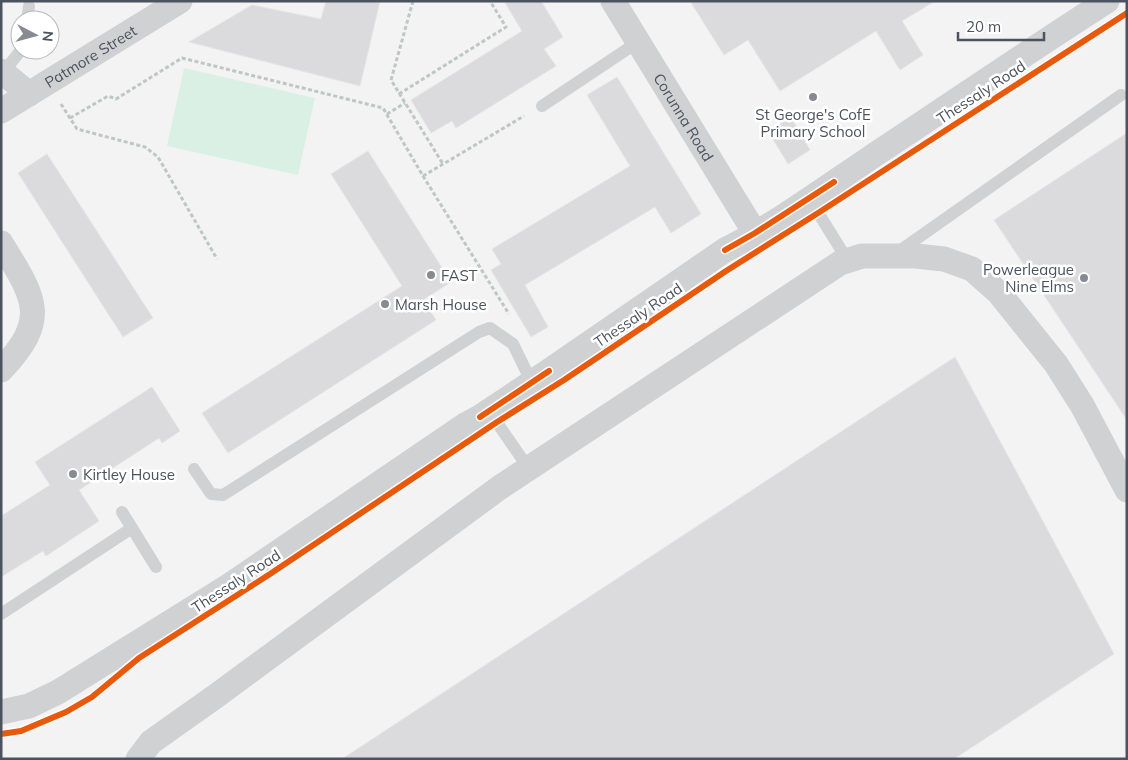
<svg xmlns="http://www.w3.org/2000/svg" width="1128" height="760" font-family="Mulish,sans-serif">
	<style>
		.green { fill: #daf0e5 }
		.building { fill: #dbdbdd; stroke: #e5e5e6 }
		.lines { fill: none; stroke-linecap: round; stroke-linejoin: round }
		.path { stroke: #bdc7c5; stroke-width: 3; stroke-dasharray: 4 2.5; stroke-linecap: butt }
		.lane { stroke: #cfd1d3; stroke-width: 12 }
		.street { stroke: #cfd1d3; stroke-width: 25 }
		.cycleway-casing { stroke: #fff; stroke-width: 9 }
		.cycleway { stroke: #e8590c; stroke-width: 6 }
		.poi-dot { fill: #868b92; stroke: #fff; stroke-width: 2 }
		.labels { text-anchor: middle; dominant-baseline: central; stroke-width: 5; stroke-linejoin: round; paint-order: stroke }
		.street-label { font-size: 15px; fill: #4b535e; stroke: #fff }
		.poi-label { font-size: 15px; fill: #4b535e; stroke: #fff; text-anchor: start }
	</style>
	<rect width="100%" height="100%" fill="#f3f3f3"/>
	<polygon class="green" points="184,68 315,98 298,175 167,146"/>
	<g class="building">
		<polygon points="326,1 380,1 360,86 189,42 252,5 321,19"/>
		<polygon points="504,1 541,1 563,37 544,49 556,66 456,128 452,121 431,133 411,100 522,31"/>
		<polygon points="690,1 935,1 902,21 923,55 900,70 876,31 780,91 748,40 724,55"/>
		<polygon points="617,77 701,214 671,233 655,207 525,285 548,327 531,337 491,270 501,264 492,249 630,166 587,95"/>
		<polygon points="791,117 810,150 788,164 768,131"/>
		<polygon points="1127,133 1127,420 994,220"/>
		<polygon points="368,151 451,282 423,300 436,320 228,453 202,413 402,286 331,174"/>
		<polygon points="47,154 153,318 123,337 18,173"/>
		<polygon points="955,357 1114,654 954,759 342,759"/>
		<polygon points="152,387 180,431 162,443 159,438 79,490 99,521 46,556 43,551 1,577 1,516 50,485 35,462"/>
	</g>
	<g class="lines">
		<g class="path">
			<polyline points="413,1 391,80 443,164"/>
			<polyline points="399,94 506,27 490,1"/>
			<polyline points="61,104 77,129 145,147 158,157 217,259"/>
			<polyline points="387,114 405,103"/>
			<polyline points="70,118 108,96 116,99 182,58 383,108 423,176 509,314"/>
			<polyline points="423,176 524,116"/>
		</g>
		<g class="lane">
			<polyline points="27,20 29,6"/>
			<polyline points="3,73 21,50"/>
			<polyline points="542,106 638,42"/>
			<polyline points="809,198 848,261"/>
			<polyline points="898,252 1121,95"/>
			<polyline points="489,411 529,469"/>
			<polyline points="194,469 211,494 223,495 479,332 490,328 513,344 532,383"/>
			<polyline points="122,512 156,567"/>
			<polyline points="1,614 132,528"/>
		</g>
		<g class="street">
			<path id="s1" d="M613 1 755 233"/>
			<polyline points="1,71 29,94"/>
			<path id="s2" d="M1 111 180 1"/>
			<path d="M1 243C34 297 51 318 1 370"/>
			<path d="M1 712 29 706 58 692 230 585 465 425 480 417 549 371 725 250C775 225 824 189 870 158 949 106 1027 52 1107 1"/>
			<polyline points="138,759 151,742 216,696 499,488 840,263 862,256 916,256 944,259 972,269 999,293 1056,364 1082,405 1127,490"/>
		</g>
		<g class="cycleway-casing">
			<g id="cycleway">
				<polyline points="725,250 755,233 834,182"/>
				<polyline points="480,417 549,371"/>
				<polyline points="1,734 21,731 66,712 92,697 139,658 270,574 497,422 564,380 726,271 818,213 1127,13"/>
			</g>
		</g>
		<use href="#cycleway" class="cycleway"/>
	</g>
	<g class="poi-dot">
		<circle cx="813" cy="97" r="5"/>
		<circle cx="431" cy="275" r="5"/>
		<circle cx="1084" cy="278" r="5"/>
		<circle cx="385" cy="304" r="5"/>
		<circle cx="73" cy="474" r="5"/>
	</g>
	<g class="labels">
		<g class="street-label">
			<text stroke="none"><textPath href="#s2" startOffset="105">Patmore Street</textPath></text>
			<text transform="translate(981 92) rotate(-33)">Thessaly Road</text>
			<text stroke="none"><textPath href="#s1" startOffset="136">Corunna Road</textPath></text>
			<text transform="translate(638 315) rotate(-34)">Thessaly Road</text>
			<text transform="translate(236 581) rotate(-33)">Thessaly Road</text>
		</g>
		<g class="poi-label">
			<text x="813" y="114" text-anchor="middle">St George's CofE<tspan x="813" dy="17">Primary School</tspan></text>
			<text x="1074" y="269" text-anchor="end">Powerleague<tspan x="1074" dy="17">Nine Elms</tspan></text>
			<text x="441" y="275">FAST</text>
			<text x="395" y="304">Marsh House</text>
			<text x="83" y="474">Kirtley House</text>
		</g>
	</g>
	<rect width="1128" height="760" fill="none" stroke="#4b535e" stroke-width="5"/>
	<g transform="translate(35 35) rotate(96)"><circle r="24" fill="#ffffff" stroke="#b7babf"/>
	<path d="M0-4L9 19L0 12L-9 19Z" fill="#868b92"/>
	<text y="-8" font-size="14" font-weight="bold" text-anchor="middle" fill="#4b535e">N</text>
	</g>
	<path d="M958 32v8h86v-8" fill="none" stroke="#4b535e" stroke-width="2.5"/>
	<text x="966" y="32" font-size="15" fill="#4b535e" stroke="#ffffff" stroke-width="4" paint-order="stroke">20 m</text>
</svg>
